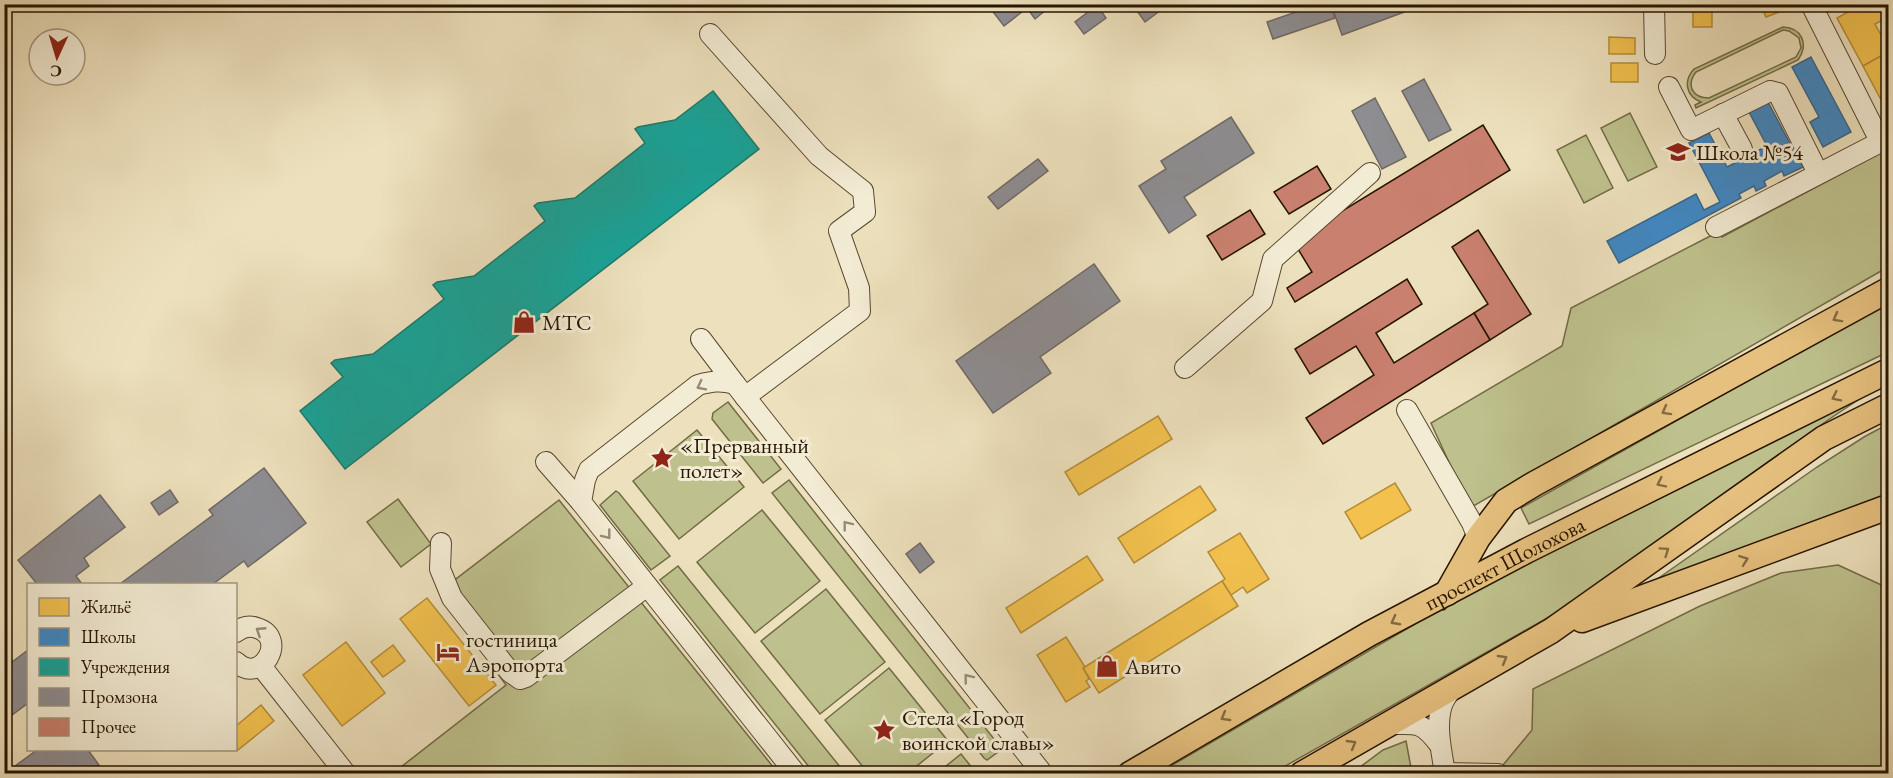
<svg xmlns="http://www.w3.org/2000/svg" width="1893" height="778" font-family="'EB Garamond',serif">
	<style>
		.green { fill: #bec18d; stroke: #726b46; stroke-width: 1.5; fill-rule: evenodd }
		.homes { fill: #f2c14e; stroke: #b58d37; stroke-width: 1.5 }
		.schools { fill: #3f88c5; stroke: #38668a; stroke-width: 1.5 }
		.public { fill: #17a398; stroke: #1c786a; stroke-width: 1.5 }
		.industry { fill: #8d8d92; stroke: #6e6966; stroke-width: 1.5 }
		.building { fill: #ca806f; stroke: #271500; stroke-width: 1.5 }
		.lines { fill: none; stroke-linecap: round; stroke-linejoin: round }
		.minor-casing { stroke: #58482f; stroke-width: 22 }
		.major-casing { stroke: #271500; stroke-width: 27 }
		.minor { stroke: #f3ecd4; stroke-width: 20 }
		.major { stroke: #e6c07e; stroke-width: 24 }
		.oneway { stroke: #866a3f }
		.oneway2 { stroke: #978b75 }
		.labels { text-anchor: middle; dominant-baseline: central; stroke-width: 6; stroke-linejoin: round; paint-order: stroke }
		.poi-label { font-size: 22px; fill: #271500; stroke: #f3ecd4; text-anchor: start }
		.street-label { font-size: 22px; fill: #271500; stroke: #f3ecd4 }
	</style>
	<rect width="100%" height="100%" fill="#ede1bd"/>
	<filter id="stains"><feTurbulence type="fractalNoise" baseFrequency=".00333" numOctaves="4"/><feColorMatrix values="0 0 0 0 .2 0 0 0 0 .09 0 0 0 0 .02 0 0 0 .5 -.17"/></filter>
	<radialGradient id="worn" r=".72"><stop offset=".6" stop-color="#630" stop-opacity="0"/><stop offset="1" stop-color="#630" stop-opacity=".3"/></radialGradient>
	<g class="green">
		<path d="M1783 27C1802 28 1809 44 1798 60L1696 108 1695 105 1701 102C1686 96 1683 81 1694 69ZM1783 30 1789 31 1799 38 1801 48 1796 57 1709 98C1692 98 1686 85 1696 72Z"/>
		<polygon points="1630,113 1657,167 1628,181 1601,128"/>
		<polygon points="1586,135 1613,188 1584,203 1557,150"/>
		<polygon points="1888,149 1888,267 1470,508 1431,423 1562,346 1571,308 1718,232 1722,237"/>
		<polygon points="1888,302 1888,352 1529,524 1521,508"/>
		<polygon points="1873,390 1828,420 1734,486 1577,601 1273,773 1157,774 1596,519"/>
		<polygon points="728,402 781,469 763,483 712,419 713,413"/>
		<polygon points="1888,424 1888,494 1653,582 1817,467 1864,437"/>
		<polygon points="697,430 744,487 679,539 633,481"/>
		<polygon points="789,480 1002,749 987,760 984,758 772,493"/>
		<polygon points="616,491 619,493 670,556 651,570 600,505"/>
		<polygon points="398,499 431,544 401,567 367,522"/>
		<polygon points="559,500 778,773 392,774 506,685 439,592"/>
		<polygon points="762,510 820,581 755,633 697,562"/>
		<polygon points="1838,565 1888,588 1888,773 1510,774 1503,765 1532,730 1533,689 1700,606 1781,573"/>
		<polygon points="678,566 845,773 814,773 660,580"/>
		<polygon points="826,589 885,662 820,714 761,641"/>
		<polygon points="889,668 948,741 908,773 868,773 825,720"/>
		<polygon points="1406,741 1412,773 1352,773 1383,750"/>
		<polygon points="961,754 973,769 968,773 953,773 946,766"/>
	</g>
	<g class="homes">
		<rect x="1693" y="4" width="19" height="23"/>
		<polygon points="1770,4 1775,4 1779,12 1766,17 1762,8"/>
		<polygon points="1862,4 1888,4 1888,17 1875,24 1888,48 1888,52 1863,66 1837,18"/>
		<polygon points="1609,37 1635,38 1635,54 1609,54"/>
		<polygon points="1888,52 1888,113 1863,66"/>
		<rect x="1611" y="63" width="27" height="19"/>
		<polygon points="1158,416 1172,439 1079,495 1065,472"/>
		<polygon points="1395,483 1411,510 1361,539 1345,512"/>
		<polygon points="1200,486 1216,510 1134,563 1118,538"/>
		<polygon points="1240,533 1269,579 1247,593 1243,587 1231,595 1222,581 1225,579 1208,552"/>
		<polygon points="1087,556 1103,580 1021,633 1006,608"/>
		<polygon points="1222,581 1238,606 1099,693 1083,668"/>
		<polygon points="427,598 496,685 469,706 400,619"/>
		<polygon points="1066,637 1085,667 1083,668 1089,679 1086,681 1090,687 1066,702 1037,655"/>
		<polygon points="346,642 385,693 342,726 303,675"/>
		<polygon points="393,645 405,661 383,677 371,662"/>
		<polygon points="261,705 274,721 238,750 236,747 236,726"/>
	</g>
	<g class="schools">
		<polygon points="1811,57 1851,132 1823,147 1810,122 1819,117 1792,67"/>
		<polygon points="1768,102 1795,153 1797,152 1803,167 1784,176 1782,171 1764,181 1766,186 1756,191 1754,186 1739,194 1741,198 1619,263 1607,241 1696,194 1704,210 1720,202 1689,143 1709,133 1727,167 1743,159 1742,156 1749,152 1750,155 1767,146 1749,112"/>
	</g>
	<polygon class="public" points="713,91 759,149 345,469 300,411 343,377 331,363 335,360 373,354 444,299 433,285 437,282 474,276 545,221 534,206 538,203 575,198 645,143 635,129 638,127 675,120"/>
	<g class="industry">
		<polygon points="987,4 1053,4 1035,19 1027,8 1004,26"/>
		<polygon points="1132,4 1169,4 1145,22"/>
		<polygon points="1319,4 1330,4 1335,18 1273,39 1267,22"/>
		<polygon points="1331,4 1404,4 1407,11 1342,35"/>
		<polygon points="1097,5 1106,18 1084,34 1075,22"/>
		<polygon points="1424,79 1451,130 1429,141 1402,91"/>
		<polygon points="1375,98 1406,157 1382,169 1352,111"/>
		<polygon points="1231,117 1254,153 1184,197 1196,215 1169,233 1139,186 1166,169 1161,161"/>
		<polygon points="1038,159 1048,171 998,209 988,197"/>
		<polygon points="1094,264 1120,301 1040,357 1051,373 993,413 956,361"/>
		<polygon points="264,468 306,523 248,567 244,561 213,584 120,584 213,515 209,510"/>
		<polygon points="170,490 178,502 159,515 151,503"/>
		<polygon points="100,495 125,527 84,558 89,566 76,576 82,584 37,584 18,560"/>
		<polygon points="920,543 934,562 920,573 906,554"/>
		<polygon points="28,650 28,703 4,721 4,668"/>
		<polygon points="37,750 88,750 99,765 87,774 4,774"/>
	</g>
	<g class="building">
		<polygon points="1483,125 1510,170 1295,302 1287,288 1312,272 1293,241"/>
		<polygon points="1317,166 1331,189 1289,214 1274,192"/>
		<polygon points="1250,210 1265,234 1222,260 1207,236"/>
		<polygon points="1478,230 1531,314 1490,340 1474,313 1488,304 1452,247"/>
		<polygon points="1407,279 1422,304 1376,333 1394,363 1474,313 1490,340 1323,444 1306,418 1374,375 1356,346 1310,374 1295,349"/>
	</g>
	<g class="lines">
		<g class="minor-casing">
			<g id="minor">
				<polyline points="1654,4 1655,54"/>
				<polyline points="1811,4 1880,141"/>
				<polyline points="710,34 819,156 863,191 865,212 839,231 859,288 860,311 745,397"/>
				<polyline points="1669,87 1691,130 1770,91 1778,93 1818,173"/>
				<polyline points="1723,114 1742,149"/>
				<polyline points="1716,227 1888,138"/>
				<polyline points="701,339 735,384"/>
				<polyline points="1185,368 1262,301 1273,259 1370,173"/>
				<polyline points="1407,410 1472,523 1478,538"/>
				<polyline points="546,462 581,502"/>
				<polyline points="441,543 440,569 452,598 510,672 520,679 526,677 647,586"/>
				<path d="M236 632C242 627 249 625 257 628 289 638 261 686 236 662"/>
				<polyline points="261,666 346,774"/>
				<path d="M1387 724C1416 725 1420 719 1439 744"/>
				<polyline points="1445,773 1498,774"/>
				<path d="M796 774 581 502 585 480 589 470 698 385C712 381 721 380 735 384L1043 774"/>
				<path d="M1445 774C1442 752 1435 727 1442 705 1444 699 1449 693 1452 688"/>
			</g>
		</g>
		<g class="major-casing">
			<g id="major">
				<polyline points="1447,593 1478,538 1506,501 1534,484 1888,290"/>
				<polyline points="1582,620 1888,507"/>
				<path id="s1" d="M1130 774 1369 634 1526 551 1888 371"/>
				<polyline points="1302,774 1551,631 1824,438 1888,406"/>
			</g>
		</g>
		<use href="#minor" class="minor"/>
		<use href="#major" class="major"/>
	</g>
	<defs><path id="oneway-chevron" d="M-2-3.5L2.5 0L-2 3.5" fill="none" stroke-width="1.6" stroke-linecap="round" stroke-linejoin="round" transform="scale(1.5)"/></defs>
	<g class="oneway">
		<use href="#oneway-chevron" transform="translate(1837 318) rotate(151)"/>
		<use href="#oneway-chevron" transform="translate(1836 397) rotate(154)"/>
		<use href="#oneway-chevron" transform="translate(1666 411) rotate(151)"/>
		<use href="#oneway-chevron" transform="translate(1661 483) rotate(154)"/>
		<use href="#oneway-chevron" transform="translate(1665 551) rotate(-35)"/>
		<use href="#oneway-chevron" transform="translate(1744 560) rotate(-20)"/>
		<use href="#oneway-chevron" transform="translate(1395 621) rotate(152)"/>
		<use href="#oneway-chevron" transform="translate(1503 659) rotate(-30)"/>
		<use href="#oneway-chevron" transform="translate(1225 717) rotate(150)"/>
		<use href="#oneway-chevron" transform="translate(1352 744) rotate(-30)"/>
	</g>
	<g class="oneway2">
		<use href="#oneway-chevron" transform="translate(701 386) rotate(153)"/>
		<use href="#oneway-chevron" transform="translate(847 525) rotate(-128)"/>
		<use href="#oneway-chevron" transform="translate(607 535) rotate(52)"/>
		<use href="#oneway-chevron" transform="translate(260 631) rotate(-147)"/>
		<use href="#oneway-chevron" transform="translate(968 678) rotate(-128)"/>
	</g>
	<defs>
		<g id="school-bare" transform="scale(1.8)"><path d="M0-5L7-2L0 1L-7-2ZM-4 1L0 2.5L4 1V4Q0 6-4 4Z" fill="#8f2418" stroke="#f3ecd4" stroke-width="2.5" paint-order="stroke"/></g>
		<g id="shop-bare" transform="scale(1.8)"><path d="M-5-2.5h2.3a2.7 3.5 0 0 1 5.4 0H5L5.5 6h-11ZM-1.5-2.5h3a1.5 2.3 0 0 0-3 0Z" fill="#8f2418" stroke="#f3ecd4" stroke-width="2.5" paint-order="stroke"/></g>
		<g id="sight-bare" transform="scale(1.8)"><path d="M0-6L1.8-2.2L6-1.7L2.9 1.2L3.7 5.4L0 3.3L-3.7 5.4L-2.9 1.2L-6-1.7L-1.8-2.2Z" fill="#8f2418" stroke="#f3ecd4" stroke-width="2.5" paint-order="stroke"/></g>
		<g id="hotel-bare" transform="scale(1.8)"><path d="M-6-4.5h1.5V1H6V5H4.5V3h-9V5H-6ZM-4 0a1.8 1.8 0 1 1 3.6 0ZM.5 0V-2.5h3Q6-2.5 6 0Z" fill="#8f2418" stroke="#f3ecd4" stroke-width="2.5" paint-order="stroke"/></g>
	</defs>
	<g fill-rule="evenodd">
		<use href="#school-bare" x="1678" y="152"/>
		<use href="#shop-bare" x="524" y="322"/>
		<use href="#sight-bare" x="662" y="458"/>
		<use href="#hotel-bare" x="448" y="652"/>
		<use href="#shop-bare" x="1107" y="666"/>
		<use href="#sight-bare" x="884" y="730"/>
	</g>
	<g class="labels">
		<g class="poi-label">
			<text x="1696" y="152">Школа №54</text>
			<text x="542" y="322">МТС</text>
			<text x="680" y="445">«Пpepвaнный<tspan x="680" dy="25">пoлeт»</tspan></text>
			<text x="466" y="639">гостиница<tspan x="466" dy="25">Аэропорта</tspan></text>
			<text x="1125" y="666">Авито</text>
			<text x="902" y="717">Стела «Город<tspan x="902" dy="25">воинской славы»</tspan></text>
		</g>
		<g class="street-label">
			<text stroke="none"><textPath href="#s1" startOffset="430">проспект Шолохова</textPath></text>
		</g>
	</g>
	<rect width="1893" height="778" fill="none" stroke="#ede1bd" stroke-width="24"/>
	<rect x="6" y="6" width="1881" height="766" fill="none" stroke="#271500" stroke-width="3"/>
	<rect x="12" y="12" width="1869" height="754" fill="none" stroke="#271500" stroke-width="1.5"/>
	<rect x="27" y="583" width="210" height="168" fill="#f3ecd4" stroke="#a1967f" stroke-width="1.5"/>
	<rect x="39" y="598" width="30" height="18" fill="#f2c14e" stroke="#a1967f" stroke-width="1.5"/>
	<text x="81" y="613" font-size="18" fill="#271500">Жильё</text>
	<rect x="39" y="628" width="30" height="18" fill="#3f88c5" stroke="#a1967f" stroke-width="1.5"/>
	<text x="81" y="643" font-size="18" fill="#271500">Школы</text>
	<rect x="39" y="658" width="30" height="18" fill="#17a398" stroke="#a1967f" stroke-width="1.5"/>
	<text x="81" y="673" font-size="18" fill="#271500">Учреждения</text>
	<rect x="39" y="688" width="30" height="18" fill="#8d8d92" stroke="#a1967f" stroke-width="1.5"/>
	<text x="81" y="703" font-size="18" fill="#271500">Промзона</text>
	<rect x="39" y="718" width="30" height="18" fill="#ca806f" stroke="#a1967f" stroke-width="1.5"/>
	<text x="81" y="733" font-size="18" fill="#271500">Прочее</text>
	<g transform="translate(57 57) rotate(184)"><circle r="28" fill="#f3ecd4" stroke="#a1967f" stroke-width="1.5"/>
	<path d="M0-4.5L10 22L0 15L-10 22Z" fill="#8f2418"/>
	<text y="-9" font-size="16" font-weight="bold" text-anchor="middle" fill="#271500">С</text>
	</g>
	<rect width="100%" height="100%" filter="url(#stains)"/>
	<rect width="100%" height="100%" fill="url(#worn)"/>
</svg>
